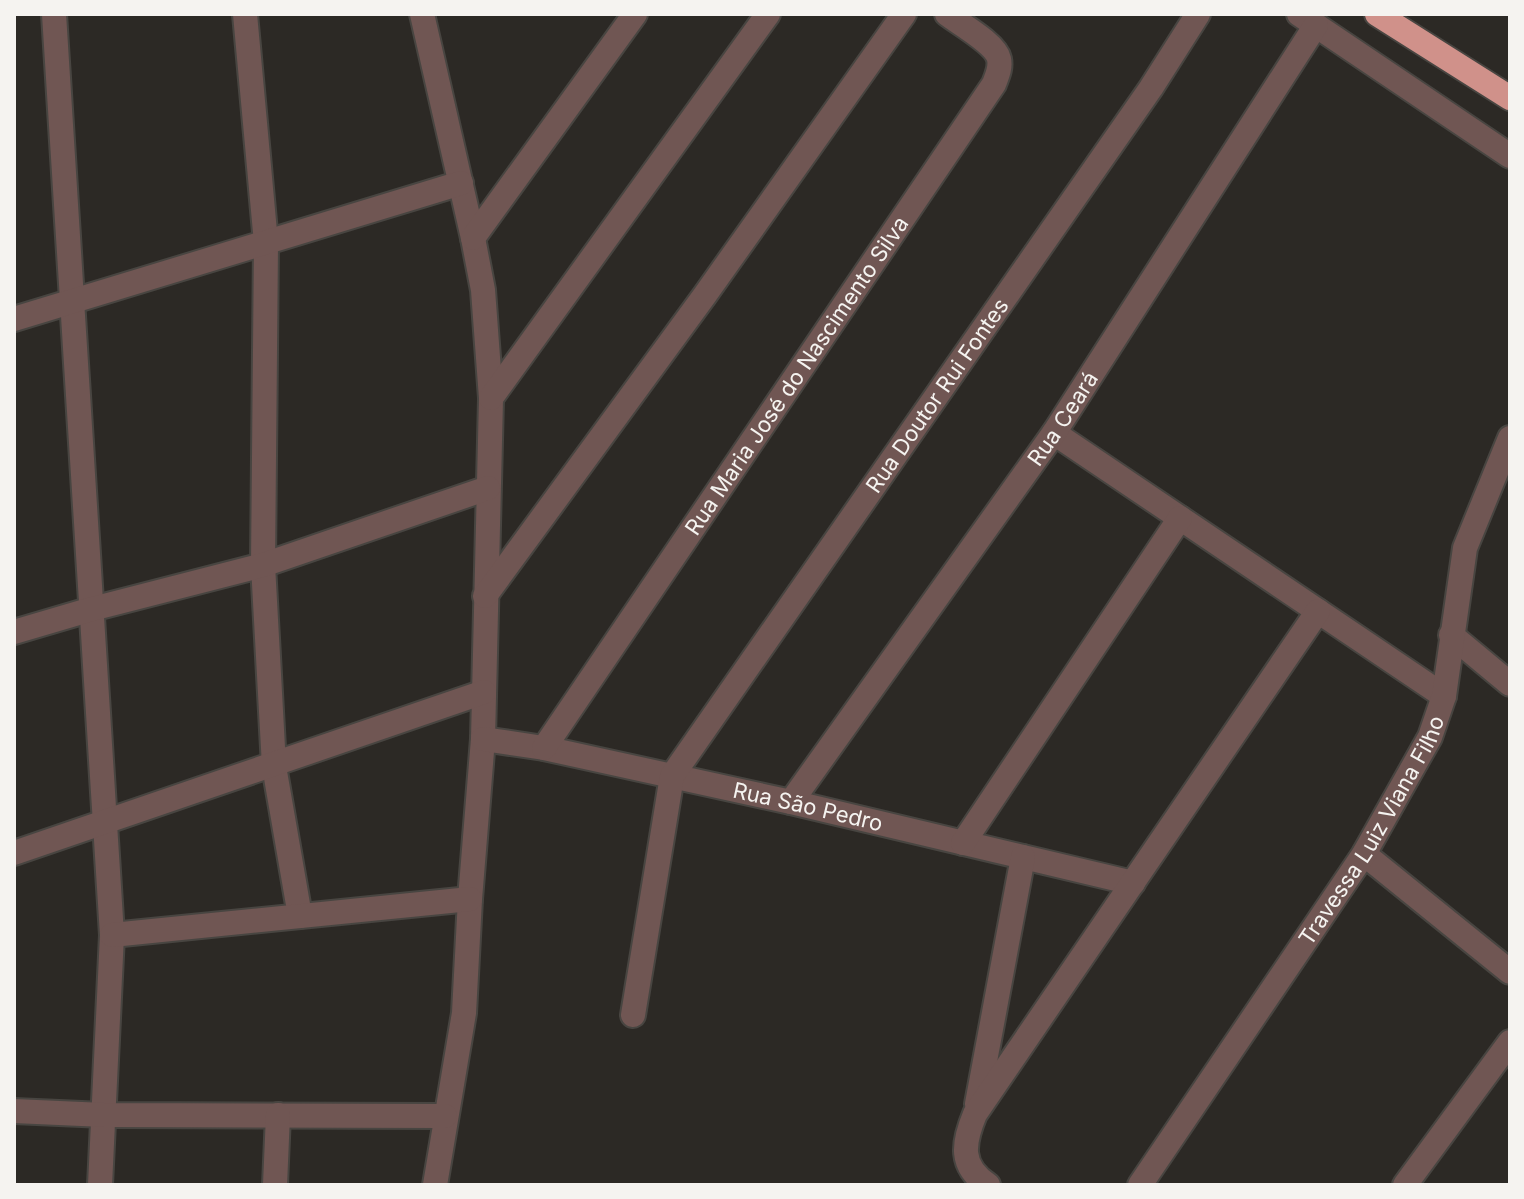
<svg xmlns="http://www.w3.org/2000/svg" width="1524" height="1199" font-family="Inter,sans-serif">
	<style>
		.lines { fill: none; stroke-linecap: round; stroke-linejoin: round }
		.minor-casing { stroke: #484541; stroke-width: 28 }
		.highway-casing { stroke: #484541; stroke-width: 28 }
		.minor { stroke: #705653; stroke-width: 24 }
		.highway { stroke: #d0918a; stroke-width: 24 }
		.labels { text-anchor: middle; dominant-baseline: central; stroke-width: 6; stroke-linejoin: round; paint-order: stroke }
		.street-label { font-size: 22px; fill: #f5f3f0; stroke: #231f1c }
	</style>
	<rect width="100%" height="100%" fill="#2c2925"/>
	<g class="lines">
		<g class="minor-casing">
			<g id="minor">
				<polyline points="54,14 112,935 100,1185"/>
				<polyline points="245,14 266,243 263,565 274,766 300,916"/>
				<polyline points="422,14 473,238 483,290 491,398 483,739 470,899 464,1013 435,1185"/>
				<polyline points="1299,14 1510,156"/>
				<polyline points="473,238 635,14"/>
				<polyline points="14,319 461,183"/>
				<polyline points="491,398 768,14"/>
				<polyline points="1054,433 1444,696"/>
				<polyline points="485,596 705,295 904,14"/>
				<polyline points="14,632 92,609 263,565 488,488"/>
				<polyline points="1451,635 1510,684"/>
				<path id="s1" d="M483 739 544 748 791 802 1133 883"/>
				<path id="s2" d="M544 748 994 84C997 76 1001 68 999 59 996 44 960 24 947 14"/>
				<path id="s3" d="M791 802 1054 433 1316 25"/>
				<polyline points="963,843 1180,518"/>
				<polyline points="14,853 484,692"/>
				<polyline points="1364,854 1510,972"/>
				<polyline points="112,935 470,899"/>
				<path id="s4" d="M633 1015 672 776 1151 88 1198 14"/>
				<polyline points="977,1104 1023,857"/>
				<polyline points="14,1111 104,1115 445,1116"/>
				<polyline points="275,1185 278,1115"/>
				<path d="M988 1185C959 1166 963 1143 975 1114L1318 611"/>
				<path id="s5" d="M1140 1185 1364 854 1430 737 1444 696 1465 548 1510 438"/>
				<polyline points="1405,1185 1510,1042"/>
			</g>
		</g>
		<g class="highway-casing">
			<polyline id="highway" points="1377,14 1510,98"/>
		</g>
		<use href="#minor" class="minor"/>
		<use href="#highway" class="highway"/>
	</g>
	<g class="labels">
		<g class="street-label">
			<text stroke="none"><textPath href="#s2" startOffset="450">Rua Maria José do Nascimento Silva</textPath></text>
			<text stroke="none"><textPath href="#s4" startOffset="706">Rua Doutor Rui Fontes</textPath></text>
			<text stroke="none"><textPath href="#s3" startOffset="470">Rua Ceará</textPath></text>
			<text stroke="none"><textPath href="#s1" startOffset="332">Rua São Pedro</textPath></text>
			<text stroke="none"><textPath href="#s5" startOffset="424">Travessa Luiz Viana Filho</textPath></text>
		</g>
	</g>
	<rect width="1524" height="1199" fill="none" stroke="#f5f3f0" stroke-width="32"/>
</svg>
